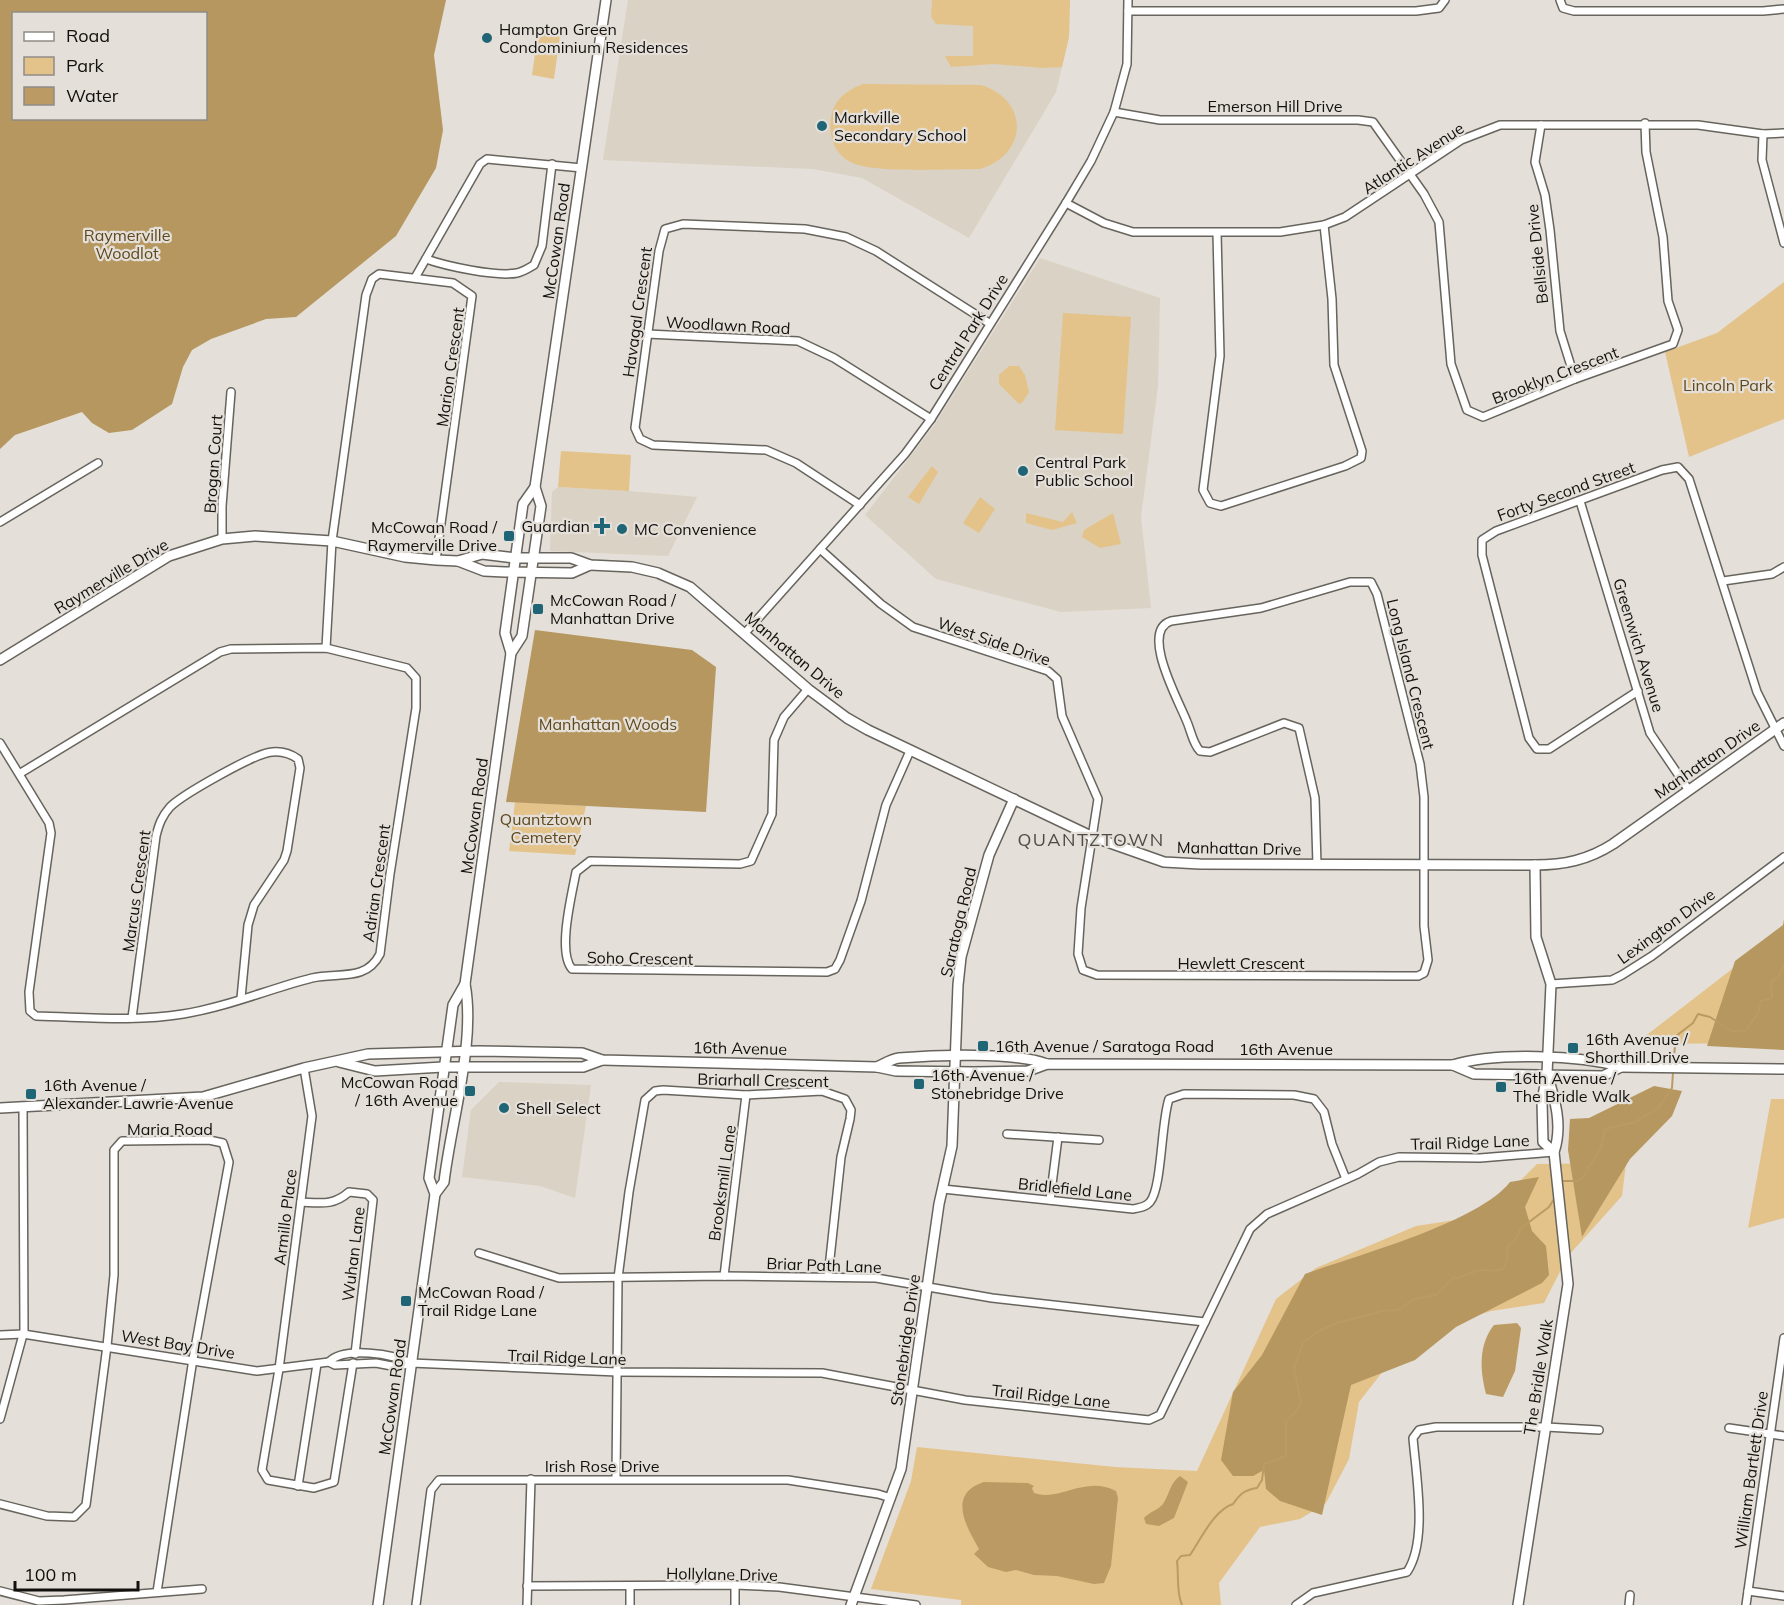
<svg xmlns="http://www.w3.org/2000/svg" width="1784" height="1605" font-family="Mulish,sans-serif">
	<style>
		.built { fill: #dad2c4 }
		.green { fill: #e4c38a }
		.forest { fill: #b6975f; fill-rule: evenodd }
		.water { fill: #bb9b63 }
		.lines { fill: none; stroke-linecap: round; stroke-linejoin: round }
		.stream { stroke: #bb9b63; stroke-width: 2 }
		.street-casing { stroke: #67645d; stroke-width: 10 }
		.secondary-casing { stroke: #67645d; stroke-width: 12 }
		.street { stroke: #fff; stroke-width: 7 }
		.secondary { stroke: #fff; stroke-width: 9 }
		.poi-dot { fill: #1f6575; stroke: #e4dfd8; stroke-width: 2 }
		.labels { text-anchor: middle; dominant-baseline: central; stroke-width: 4.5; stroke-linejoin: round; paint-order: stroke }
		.poi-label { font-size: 16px; fill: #12100e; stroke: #e4dfd8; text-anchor: start }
		.street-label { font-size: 16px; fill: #12100e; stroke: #e4dfd8 }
		.park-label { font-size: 16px; fill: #5f481d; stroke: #e4dfd8 }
		.neighbourhood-label { font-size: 18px; letter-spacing: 1.5px; fill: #4f4b45; stroke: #e4dfd8 }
	</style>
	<rect width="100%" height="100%" fill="#e4dfd8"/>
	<g class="built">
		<polygon points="628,0 1070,0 1069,37 1056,92 969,238 862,178 813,169 603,160"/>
		<polygon points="1040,258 1160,298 1158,386 1141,517 1151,608 1061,612 936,579 865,515 933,427"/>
		<polygon points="558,487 629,491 697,497 668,556 550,551 552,492"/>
		<polygon points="499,1082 591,1085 575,1198 540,1186 462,1177 471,1110"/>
	</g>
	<g class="green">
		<polygon points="932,0 1070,0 1069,37 1062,67 1044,68 994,64 951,67 945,56 973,56 973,26 936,24 931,17"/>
		<polygon points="538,33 560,36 554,79 532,75"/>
		<path d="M863 84 981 85C1030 100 1028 155 980 169 950 169 879 173 855 164 836 157 828 138 831 119 833 101 846 90 863 84Z"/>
		<polygon points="1784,282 1784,419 1689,457 1665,352 1717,333"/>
		<polygon points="1063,313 1131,317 1123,434 1055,430"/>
		<polygon points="1009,366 1019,366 1025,375 1029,392 1022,403 1019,404 999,384 999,375"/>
		<polygon points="561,451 631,455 629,491 558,487"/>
		<polygon points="932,466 938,472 919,504 908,497"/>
		<polygon points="980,497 995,509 979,533 963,523"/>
		<polygon points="1072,512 1077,523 1052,530 1026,523 1026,513 1063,522"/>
		<polygon points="1113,513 1121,544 1100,548 1082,537 1084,530"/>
		<polygon points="515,802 586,806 575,855 509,851"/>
		<polygon points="1784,929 1784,1043 1635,1044"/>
		<polygon points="1771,1099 1784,1099 1784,1218 1748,1228"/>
		<polygon points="1626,1163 1622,1196 1568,1256 1544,1303 1491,1311 1451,1324 1387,1366 1359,1402 1349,1459 1326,1503 1300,1519 1260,1527 1219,1583 1221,1605 961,1605 961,1600 871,1589 911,1481 917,1447 1115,1467 1197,1471 1276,1299 1316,1268 1416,1226 1462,1219 1522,1179 1537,1164"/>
	</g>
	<g class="forest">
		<path d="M0 0H446L434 55 443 130 436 168 396 236 296 317 266 319 211 339 192 350 183 367 172 404 132 430 109 433 92 423 82 412 15 435 0 449ZM14 14H206V118H14Z"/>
		<polygon points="535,630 692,650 716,667 706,812 506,802"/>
		<polygon points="1784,919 1784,1050 1707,1046 1735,961 1783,925"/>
		<polygon points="1654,1086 1682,1091 1672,1116 1630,1159 1582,1237 1568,1150 1570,1119 1589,1118"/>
		<path d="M1539 1177 1525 1207 1532 1231 1546 1246 1549 1275 1542 1283 1456 1327 1415 1360 1351 1385 1322 1515 1280 1501 1266 1489 1264 1470 1253 1476H1233L1221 1460 1233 1392 1262 1355 1305 1274C1357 1255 1478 1223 1510 1182Z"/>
	</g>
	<g class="water">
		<path d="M1517 1323 1521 1328 1515 1371 1503 1397 1486 1394C1480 1371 1478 1345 1494 1325Z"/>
		<path d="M1180 1476 1188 1482 1174 1518 1159 1526 1146 1524 1144 1518C1149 1512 1158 1510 1163 1504 1170 1493 1170 1483 1180 1476Z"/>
		<path d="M984 1482 1028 1483 1034 1486 1032 1488 1034 1493C1060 1502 1085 1475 1116 1491L1118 1498 1111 1566 1104 1583 1094 1584 1057 1576 1034 1575 1016 1570 1006 1572 988 1567 974 1554 979 1549C966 1526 947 1494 984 1482Z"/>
	</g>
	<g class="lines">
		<g class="stream">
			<polyline points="1673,1066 1676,1036 1693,1023 1698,1014 1710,1017 1733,1032 1746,1030 1758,1013 1761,1001 1772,998 1771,982 1779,976 1784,965"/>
			<polyline points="1563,1181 1578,1181 1583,1177 1601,1148 1605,1129 1635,1122 1658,1108 1672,1088 1673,1072"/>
			<path d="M1182 1605C1176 1592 1179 1576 1177 1561L1181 1556 1190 1555C1201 1539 1214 1510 1233 1504 1240 1494 1244 1490 1257 1488L1262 1480 1264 1464 1286 1456V1421L1297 1411 1301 1403 1294 1368 1303 1343 1317 1332 1334 1324 1382 1311 1398 1310 1414 1299 1436 1295 1453 1278C1464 1279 1472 1270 1482 1270 1490 1270 1495 1272 1503 1269L1507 1261V1247L1515 1240 1521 1228 1549 1207 1554 1199"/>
		</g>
		<g class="street-casing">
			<g id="street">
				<polyline points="1560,0 1563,8 1574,11 1763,11 1784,9"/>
				<polyline points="1128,11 1416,11 1439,8 1445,0"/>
				<polyline points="1114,112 1160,120 1358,120 1373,122 1424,194 1439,222 1451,364 1467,410 1483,417 1575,379 1673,344 1678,330 1668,301 1663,237 1646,152 1645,123"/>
				<polyline points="1541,125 1535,162 1545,195 1550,230 1560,331 1575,379"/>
				<polyline points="1763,134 1762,160 1784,243"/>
				<polyline points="1066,203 1104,223 1133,232 1280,232 1324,225 1345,217 1461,140 1500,125 1698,125 1763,134 1784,133"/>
				<polyline points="1217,233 1220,356 1203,490 1210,503 1221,506 1345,466 1361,458 1362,451 1334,365 1332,299 1324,225"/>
				<path d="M426 259C446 266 496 277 517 273 523 272 529 268 534 265L542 246 552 164"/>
				<polyline points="416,276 480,164 487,159 582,168"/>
				<polyline points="647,334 798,341 834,358 931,419"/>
				<polyline points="1580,501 1650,733 1688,789"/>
				<polyline points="860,505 796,463 766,450 653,445 640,439 635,428 659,251 665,229 683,224 805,229 846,237 876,251 989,323"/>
				<polyline points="0,522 98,463"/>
				<polyline points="222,539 222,506 231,392"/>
				<path d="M820 549 881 604 913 627 1048 671 1057 679 1062 716 1098 799 1081 908 1078 954 1083 970 1097 975 1397 976H1418L1424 973 1428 960 1424 926V797L1420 764 1377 594 1371 582H1350L1261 608 1171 621C1139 631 1180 703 1187 722 1191 731 1193 744 1200 751L1210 752 1284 723 1299 728 1315 798 1317 865"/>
				<polyline points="1723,581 1772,574 1784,567"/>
				<polyline points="745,633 905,454 931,419 1066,203 1091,161 1114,112 1127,64 1128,0"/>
				<polyline points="326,648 332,541 366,295 372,279 379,274 453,283 472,296 436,560"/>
				<path d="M808 689 784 717 774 740 772 814 751 861 740 864 590 861 576 872C572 894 557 952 572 969L827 972 835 969 840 960 861 901 886 805 910 751"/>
				<polyline points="1638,691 1549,749 1537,749 1529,738 1482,555 1482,540 1496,531 1662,470 1678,467 1689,479 1757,692 1784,746"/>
				<path d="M0 743 49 823 51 833 29 992 30 1011 36 1016C85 1017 135 1022 183 1014 227 1007 269 989 312 978 338 972 366 982 380 954L390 874 416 708V678L407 668 326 648 231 649 220 652 19 774"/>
				<polyline points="1551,984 1612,980 1622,975 1652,956 1784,857"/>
				<path d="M132 1018 156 836C159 824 162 816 170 807 182 795 255 753 272 752 281 751 291 754 298 759L300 768 287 851 284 860 254 905 248 925 241 998"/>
				<polyline points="304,1068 312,1116 279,1369 262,1470 268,1480 314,1488 334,1482 353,1363"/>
				<polyline points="1007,1134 1099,1140"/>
				<path d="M943 1189 1133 1209C1139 1208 1146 1207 1150 1202 1162 1188 1161 1122 1169 1099L1184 1094 1294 1095 1314 1099 1324 1112 1332 1144 1346 1179"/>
				<polyline points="1050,1200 1058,1137"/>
				<path d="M301 1202C321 1203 333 1206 349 1192L367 1194 373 1200 355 1354"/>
				<polyline points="479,1253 559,1278 724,1276 876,1278 992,1298 1205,1322"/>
				<polyline points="724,1276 746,1095"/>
				<path d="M0 1335 23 1334 257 1371 329 1362C344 1346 394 1354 411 1363"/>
				<polyline points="329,1362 335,1365 376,1363 397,1367 411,1363 617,1372 822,1373 965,1400 1149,1420 1160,1415 1250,1229 1267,1214 1358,1174 1379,1162 1399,1157 1480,1158 1554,1152"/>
				<polyline points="0,1419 24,1331 23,1108"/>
				<polyline points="1729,1428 1784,1436"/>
				<polyline points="616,1479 618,1278 629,1192 645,1100 655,1091 663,1090 746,1095 822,1091 845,1099 851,1110 850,1119 841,1157 828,1277"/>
				<polyline points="298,1486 317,1364"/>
				<polyline points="0,1504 47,1516 74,1517 86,1505 107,1346 114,1275 114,1150 122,1141 209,1140 223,1143 229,1162 193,1359 157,1592"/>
				<polyline points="735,1585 735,1605"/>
				<polyline points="527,1586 735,1585 779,1587 916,1605"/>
				<polyline points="0,1591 39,1601 64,1600 202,1589"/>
				<polyline points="1748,1591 1784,1596"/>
				<polyline points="416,1605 431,1490 439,1480 788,1480 878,1494 891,1498"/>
				<polyline points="527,1605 531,1479"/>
				<polyline points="630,1605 630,1586"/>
				<path d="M1296 1605 1313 1593 1407 1572C1428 1541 1416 1475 1413 1438L1419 1430 1436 1427H1546L1599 1430"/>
				<polyline points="1629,1605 1630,1595"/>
				<polyline points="1746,1605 1784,1338"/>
			</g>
		</g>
		<g class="secondary-casing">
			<g id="secondary">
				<polyline points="458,561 484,571 505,572 572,573 590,565"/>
				<polyline points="511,653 505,633 523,504 535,487"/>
				<path d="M0 660 169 556 222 539 255 536 332 541 405 557 436 560 458 561 482 554 515 558H571L590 565 632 567 658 573 690 587 808 689 847 718 868 730 1093 837 1164 862 1200 864 1535 865C1564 865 1588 860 1613 844L1784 723"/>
				<polyline points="1535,865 1536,937 1551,984 1547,1074 1542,1101 1543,1142 1554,1152"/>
				<polyline points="339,1062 375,1071 443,1067 583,1067 602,1060"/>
				<polyline points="1453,1065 1474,1074 1603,1076 1621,1067"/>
				<path d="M877 1067C884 1064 891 1059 899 1058 934 1055 1016 1052 1047 1064"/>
				<path d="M0 1108 203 1097 304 1068 368 1054 478 1051 582 1053 602 1060 877 1067 896 1071 974 1072 1028 1071 1047 1064 1453 1065C1494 1052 1580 1055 1621 1067L1784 1069"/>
				<path d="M435 1194 444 1182C451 1122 476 1042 465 984L511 653 522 636 541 506 535 487 606 0"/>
				<polyline points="378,1605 435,1194 429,1178 453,1005 465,984"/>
				<polyline points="851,1605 901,1469 939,1204 952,1146 958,985 961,957 989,855 1014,799"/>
				<path d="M1518 1605 1568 1284 1554 1152C1563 1126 1555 1099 1547 1074"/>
			</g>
		</g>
		<use href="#street" class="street"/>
		<use href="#secondary" class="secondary"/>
	</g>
	<g class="poi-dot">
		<circle cx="487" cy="38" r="6"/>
		<circle cx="822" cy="126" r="6"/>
		<circle cx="1023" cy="471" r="6"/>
		<path d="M599 517h6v6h6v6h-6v6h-6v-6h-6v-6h6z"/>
		<circle cx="622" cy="529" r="6"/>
		<rect x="503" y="530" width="12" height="12" rx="3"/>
		<rect x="532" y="603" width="12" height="12" rx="3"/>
		<rect x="977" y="1040" width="12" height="12" rx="3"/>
		<rect x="1567" y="1042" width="12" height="12" rx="3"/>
		<rect x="913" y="1078" width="12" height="12" rx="3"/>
		<rect x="1495" y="1081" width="12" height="12" rx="3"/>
		<rect x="464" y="1085" width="12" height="12" rx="3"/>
		<rect x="25" y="1088" width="12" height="12" rx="3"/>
		<circle cx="504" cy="1108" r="6"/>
		<rect x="400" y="1295" width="12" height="12" rx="3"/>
	</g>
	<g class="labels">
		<g class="poi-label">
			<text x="499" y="29">Hampton Green<tspan x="499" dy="18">Condominium Residences</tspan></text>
			<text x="834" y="117">Markville<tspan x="834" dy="18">Secondary School</tspan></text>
			<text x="1035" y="462">Central Park<tspan x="1035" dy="18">Public School</tspan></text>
			<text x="590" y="526" text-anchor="end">Guardian</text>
			<text x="497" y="527" text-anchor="end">McCowan Road /<tspan x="497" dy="18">Raymerville Drive</tspan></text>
			<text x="634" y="529">MC Convenience</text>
			<text x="550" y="600">McCowan Road /<tspan x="550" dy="18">Manhattan Drive</tspan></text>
			<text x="1585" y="1039">16th Avenue /<tspan x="1585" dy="18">Shorthill Drive</tspan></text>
			<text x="995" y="1046">16th Avenue / Saratoga Road</text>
			<text x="931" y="1075">16th Avenue /<tspan x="931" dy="18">Stonebridge Drive</tspan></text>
			<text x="1513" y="1078">16th Avenue /<tspan x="1513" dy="18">The Bridle Walk</tspan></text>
			<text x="458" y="1082" text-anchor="end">McCowan Road<tspan x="458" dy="18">/ 16th Avenue</tspan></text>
			<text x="43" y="1085">16th Avenue /<tspan x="43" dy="18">Alexander Lawrie Avenue</tspan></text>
			<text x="516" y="1108">Shell Select</text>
			<text x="418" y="1292">McCowan Road /<tspan x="418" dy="18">Trail Ridge Lane</tspan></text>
		</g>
		<g class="street-label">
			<text x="1275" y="106">Emerson Hill Drive</text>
			<text transform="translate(1413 158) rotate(-33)">Atlantic Avenue</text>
			<text transform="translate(556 241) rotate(-82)">McCowan Road</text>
			<text transform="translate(1537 254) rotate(-96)">Bellside Drive</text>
			<text transform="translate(637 312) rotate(-82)">Havagal Crescent</text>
			<text transform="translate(728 325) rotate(3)">Woodlawn Road</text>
			<text transform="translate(968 332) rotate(-58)">Central Park Drive</text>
			<text transform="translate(450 367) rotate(-82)">Marion Crescent</text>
			<text transform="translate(1555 375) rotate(-21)">Brooklyn Crescent</text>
			<text transform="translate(213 464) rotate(-86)">Brogan Court</text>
			<text transform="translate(1566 491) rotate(-20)">Forty Second Street</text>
			<text transform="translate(111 576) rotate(-31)">Raymerville Drive</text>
			<text transform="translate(994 641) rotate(19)">West Side Drive</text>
			<text transform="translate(1639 645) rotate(73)">Greenwich Avenue</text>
			<text transform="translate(795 655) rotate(40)">Manhattan Drive</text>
			<text transform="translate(1411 674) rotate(76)">Long Island Crescent</text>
			<text transform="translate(1707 759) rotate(-35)">Manhattan Drive</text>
			<text transform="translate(474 816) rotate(-82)">McCowan Road</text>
			<text transform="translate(1239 848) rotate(1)">Manhattan Drive</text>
			<text transform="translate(376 883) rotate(-82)">Adrian Crescent</text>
			<text transform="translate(136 891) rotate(-82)">Marcus Crescent</text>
			<text transform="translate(958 922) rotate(-77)">Saratoga Road</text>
			<text transform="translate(1666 926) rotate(-36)">Lexington Drive</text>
			<text transform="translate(640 958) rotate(1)">Soho Crescent</text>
			<text x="1241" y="963">Hewlett Crescent</text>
			<text transform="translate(740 1048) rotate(1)">16th Avenue</text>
			<text x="1286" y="1049">16th Avenue</text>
			<text transform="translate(763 1080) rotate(1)">Briarhall Crescent</text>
			<text x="170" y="1129">Maria Road</text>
			<text transform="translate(1470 1142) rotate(-2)">Trail Ridge Lane</text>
			<text transform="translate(722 1183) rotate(-82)">Brooksmill Lane</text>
			<text transform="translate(1075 1189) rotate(6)">Bridlefield Lane</text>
			<text transform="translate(285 1217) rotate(-83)">Armillo Place</text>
			<text transform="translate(353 1254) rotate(-83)">Wuhan Lane</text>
			<text transform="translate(824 1265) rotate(2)">Briar Path Lane</text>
			<text transform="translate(905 1340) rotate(-82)">Stonebridge Drive</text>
			<text transform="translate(178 1344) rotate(9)">West Bay Drive</text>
			<text transform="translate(567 1357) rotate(2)">Trail Ridge Lane</text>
			<text transform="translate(1538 1377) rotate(-81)">The Bridle Walk</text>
			<text transform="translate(1051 1396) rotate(6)">Trail Ridge Lane</text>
			<text transform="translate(392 1397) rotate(-82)">McCowan Road</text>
			<text x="602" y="1466">Irish Rose Drive</text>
			<text transform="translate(1751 1470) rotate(-82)">William Bartlett Drive</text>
			<text transform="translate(722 1574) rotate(1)">Hollylane Drive</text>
		</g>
		<g class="park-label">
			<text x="127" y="235">Raymerville<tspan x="127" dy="18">Woodlot</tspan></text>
			<text x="1728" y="385">Lincoln Park</text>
			<text x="608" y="724">Manhattan Woods</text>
			<text x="546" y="819">Quantztown<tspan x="546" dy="18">Cemetery</tspan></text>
		</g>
		<g class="neighbourhood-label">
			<text x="1091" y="839">QUANTZTOWN</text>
		</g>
	</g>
	<rect x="12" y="12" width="195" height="108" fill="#e4dfd8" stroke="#908c87" stroke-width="1.5"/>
	<rect x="24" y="32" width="30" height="9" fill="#ffffff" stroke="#908c87" stroke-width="1.5"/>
	<text x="66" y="42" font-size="18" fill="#12100e">Road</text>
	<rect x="24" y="57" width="30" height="18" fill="#e4c38a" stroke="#908c87" stroke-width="1.5"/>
	<text x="66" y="72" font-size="18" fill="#12100e">Park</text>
	<rect x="24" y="87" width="30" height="18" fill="#bb9b63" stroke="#908c87" stroke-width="1.5"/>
	<text x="66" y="102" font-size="18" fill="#12100e">Water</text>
	<path d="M15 1581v9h123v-9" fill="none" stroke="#12100e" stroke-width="3"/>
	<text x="24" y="1581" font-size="18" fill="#12100e" stroke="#e4dfd8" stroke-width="4.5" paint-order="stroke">100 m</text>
</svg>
